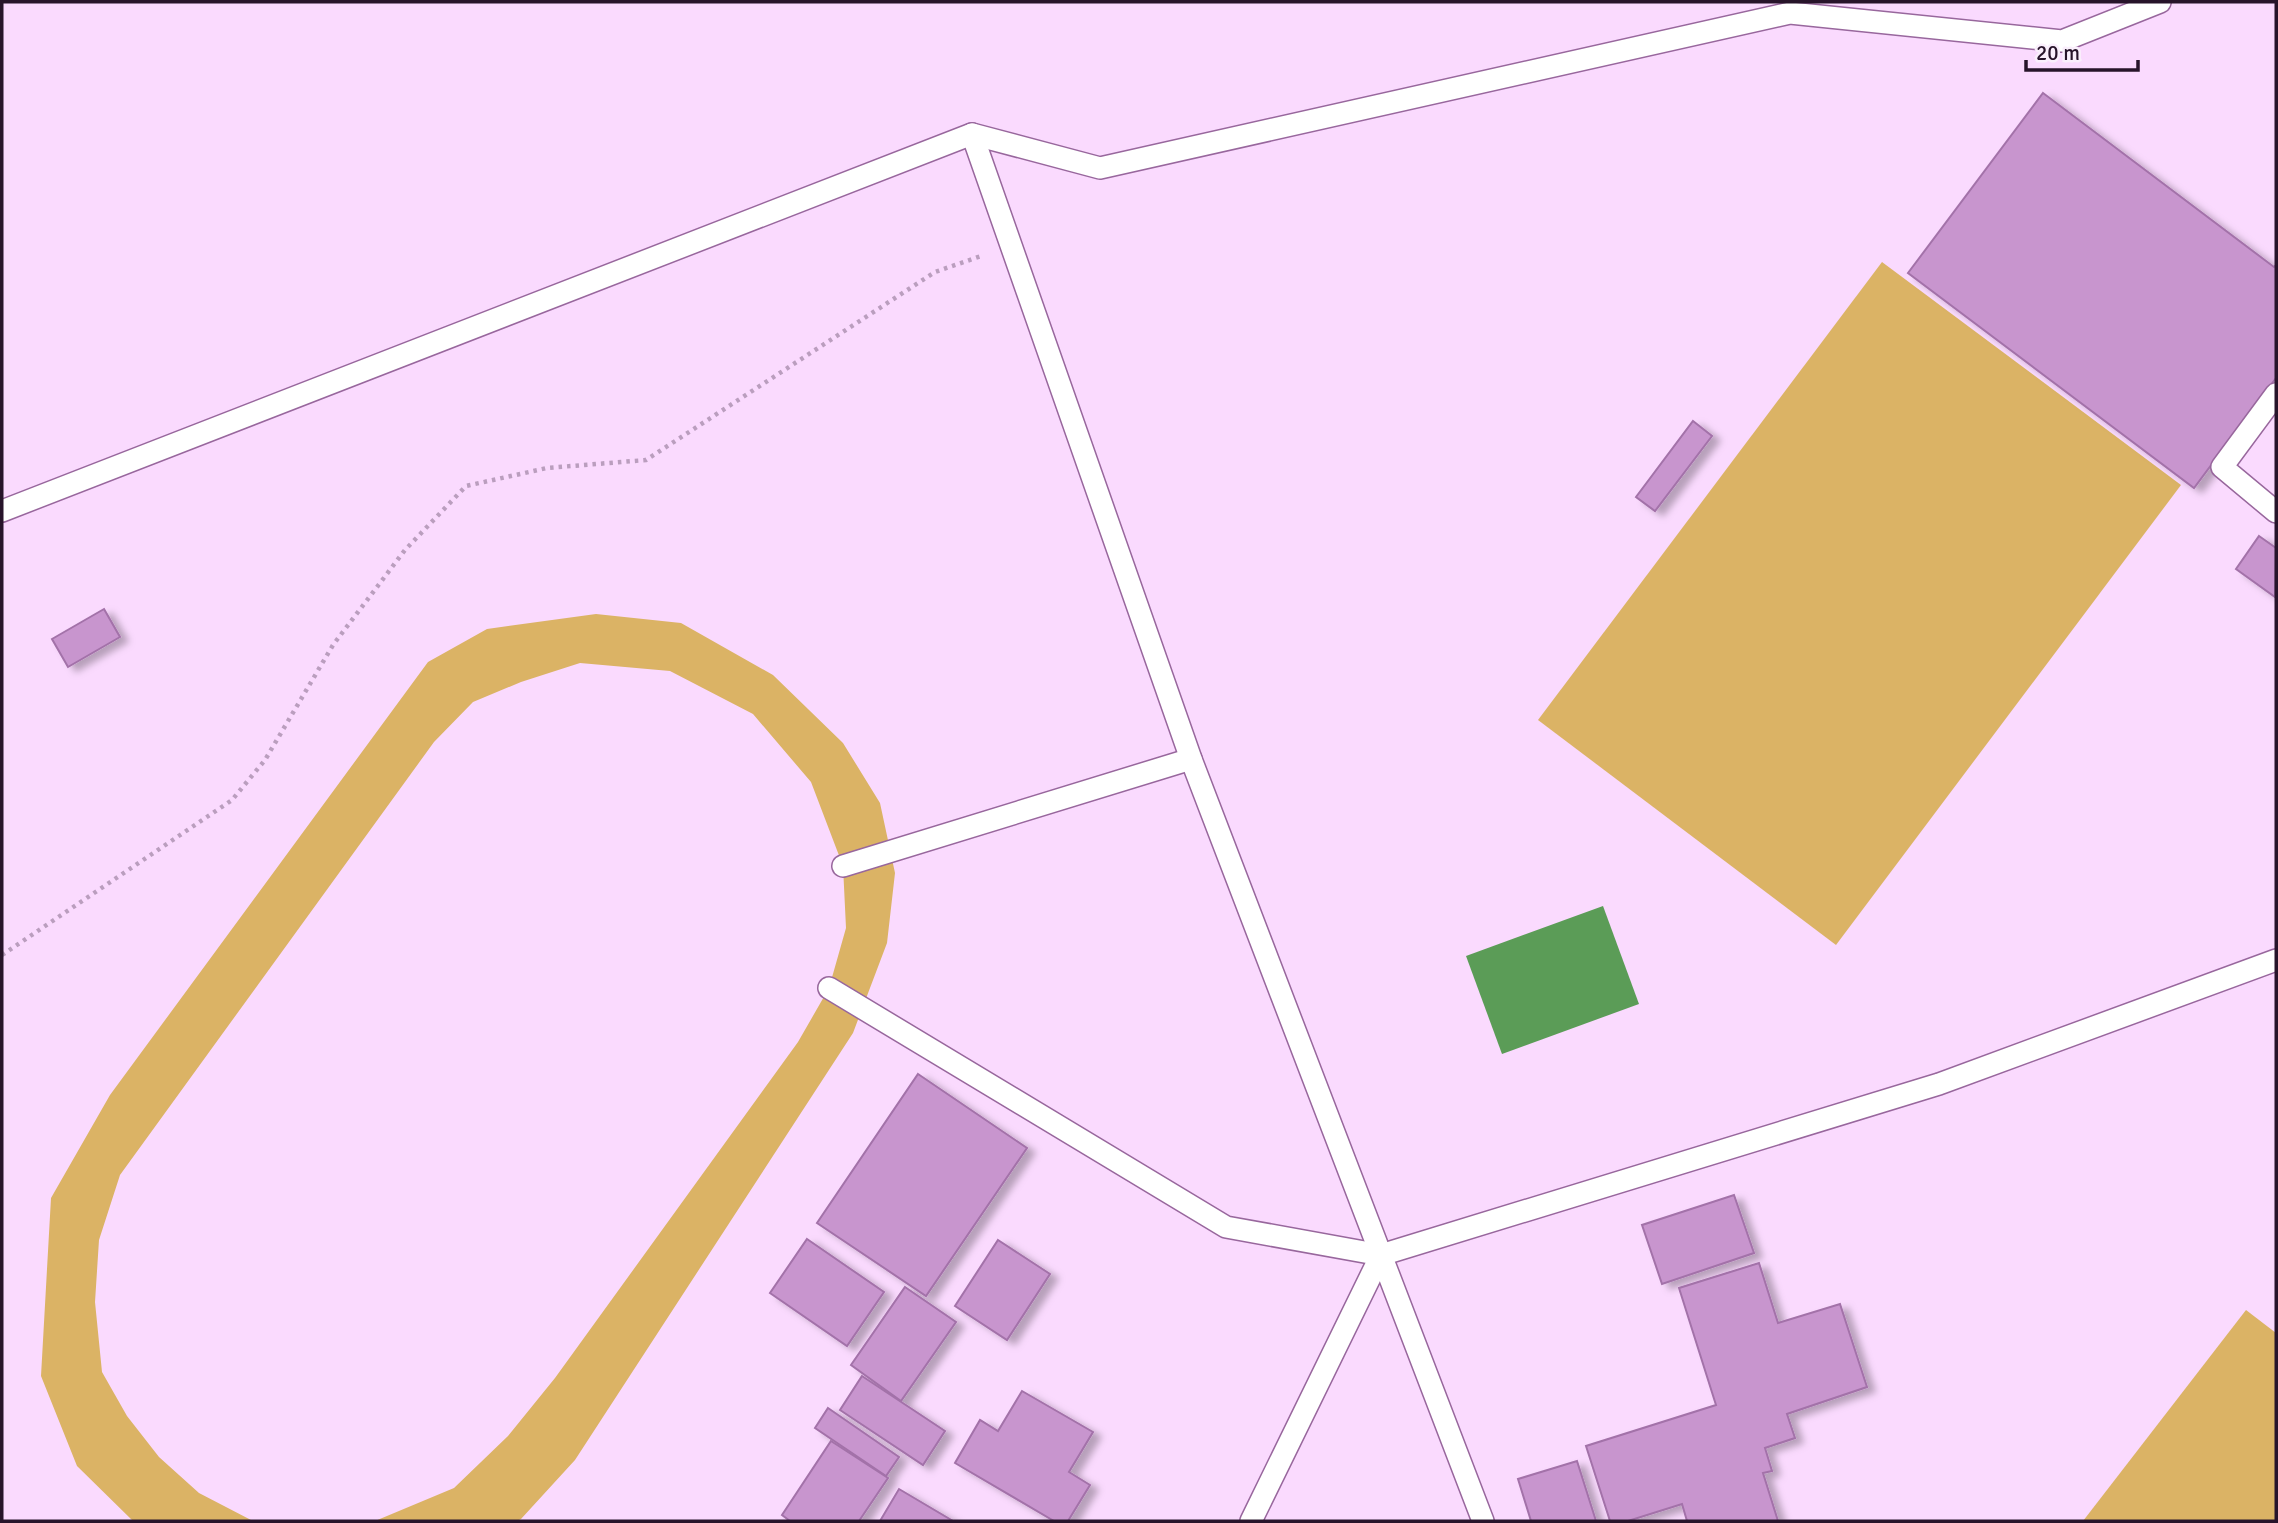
<svg xmlns="http://www.w3.org/2000/svg" width="2278" height="1523" font-family="Signika,sans-serif">
	<style>
		.green { fill: #dbb365 }
		.water { fill: #5b9c57 }
		.building { fill: #c895ce; stroke: #a372a9; stroke-width: 2; filter: url(#shadow) }
		.lines { fill: none; stroke-linecap: round; stroke-linejoin: round }
		.service-casing { stroke: #98679d; stroke-width: 24 }
		.path { stroke: #ba9ebe; stroke-width: 4.5; stroke-dasharray: 3.5 5; stroke-linecap: butt }
		.service { stroke: #fff; stroke-width: 21 }
	</style>
	<defs>
		<filter id="shadow"><feDropShadow dx="8" dy="4.5" stdDeviation="3.5" flood-color="#0004"/></filter>
	</defs>
	<rect width="100%" height="100%" fill="#fadafe"/>
	<g class="green">
		<polygon points="1882,262 2181,485 1836,945 1538,720"/>
		<polygon points="596,614 681,623 773,675 843,743 880,803 895,873 887,943 853,1033 575,1460 521,1519 517,1521 375,1521 454,1488 508,1436 555,1378 798,1042 829,988 846,928 843,866 811,782 753,714 670,671 580,663 521,682 473,702 434,742 120,1175 99,1240 95,1302 102,1372 127,1416 159,1457 199,1493 251,1520 259,1521 133,1521 77,1466 41,1376 51,1198 110,1095 428,662 487,629"/>
		<polygon points="2246,1310 2276,1333 2276,1521 2083,1521"/>
	</g>
	<polygon class="water" points="1603,906 1639,1004 1502,1054 1466,956"/>
	<g class="building">
		<polygon points="2043,93 2274,267 2276,265 2276,378 2194,488 1908,273"/>
		<polygon points="1693,421 1712,436 1655,511 1636,497"/>
		<polygon points="2259,536 2276,548 2275,597 2236,569"/>
		<polygon points="104,609 120,637 68,667 52,639"/>
		<polygon points="918,1074 1027,1148 926,1296 817,1223"/>
		<polygon points="1734,1195 1754,1253 1662,1284 1642,1225"/>
		<polygon points="807,1239 884,1292 847,1346 770,1293"/>
		<polygon points="998,1240 1050,1274 1007,1340 955,1306"/>
		<polygon points="1759,1263 1778,1323 1840,1304 1867,1387 1787,1414 1795,1438 1765,1448 1772,1471 1763,1473 1778,1521 1687,1521 1682,1504 1628,1521 1610,1521 1586,1446 1716,1405 1679,1288"/>
		<polygon points="905,1287 956,1322 901,1401 851,1365"/>
		<polygon points="862,1376 945,1431 923,1465 840,1410"/>
		<polygon points="1022,1391 1093,1432 1069,1472 1090,1485 1068,1521 1054,1521 955,1463 980,1420 998,1431"/>
		<polygon points="828,1408 899,1457 886,1476 815,1428"/>
		<polygon points="831,1441 888,1478 859,1521 790,1521 782,1515"/>
		<polygon points="1577,1461 1596,1521 1531,1521 1518,1479"/>
		<polygon points="899,1489 953,1521 880,1521"/>
	</g>
	<g class="lines">
		<g class="service-casing">
			<g id="service">
				<polyline points="972,134 1191,759 1483,1521"/>
				<polyline points="2276,394 2222,467 2276,512"/>
				<polyline points="2,511 972,134 1100,168 1790,13 2062,41 2160,2"/>
				<polyline points="843,866 1191,759"/>
				<polyline points="829,988 1226,1227 1381,1255 1939,1084 2276,960"/>
				<polyline points="1251,1521 1381,1255"/>
			</g>
		</g>
		<polyline class="path" points="2,955 232,800 265,760 333,645 405,550 466,486 547,468 646,460 935,272 984,255"/>
		<use href="#service" class="service"/>
	</g>
	<rect width="2278" height="1523" fill="none" stroke="#27142a" stroke-width="7"/>
	<path d="M2026 60v10h112v-10" fill="none" stroke="#27142a" stroke-width="3.5"/>
	<text x="2036" y="60" font-size="21" fill="#27142a" stroke="#faeffc" stroke-width="5" paint-order="stroke">20 m</text>
</svg>
